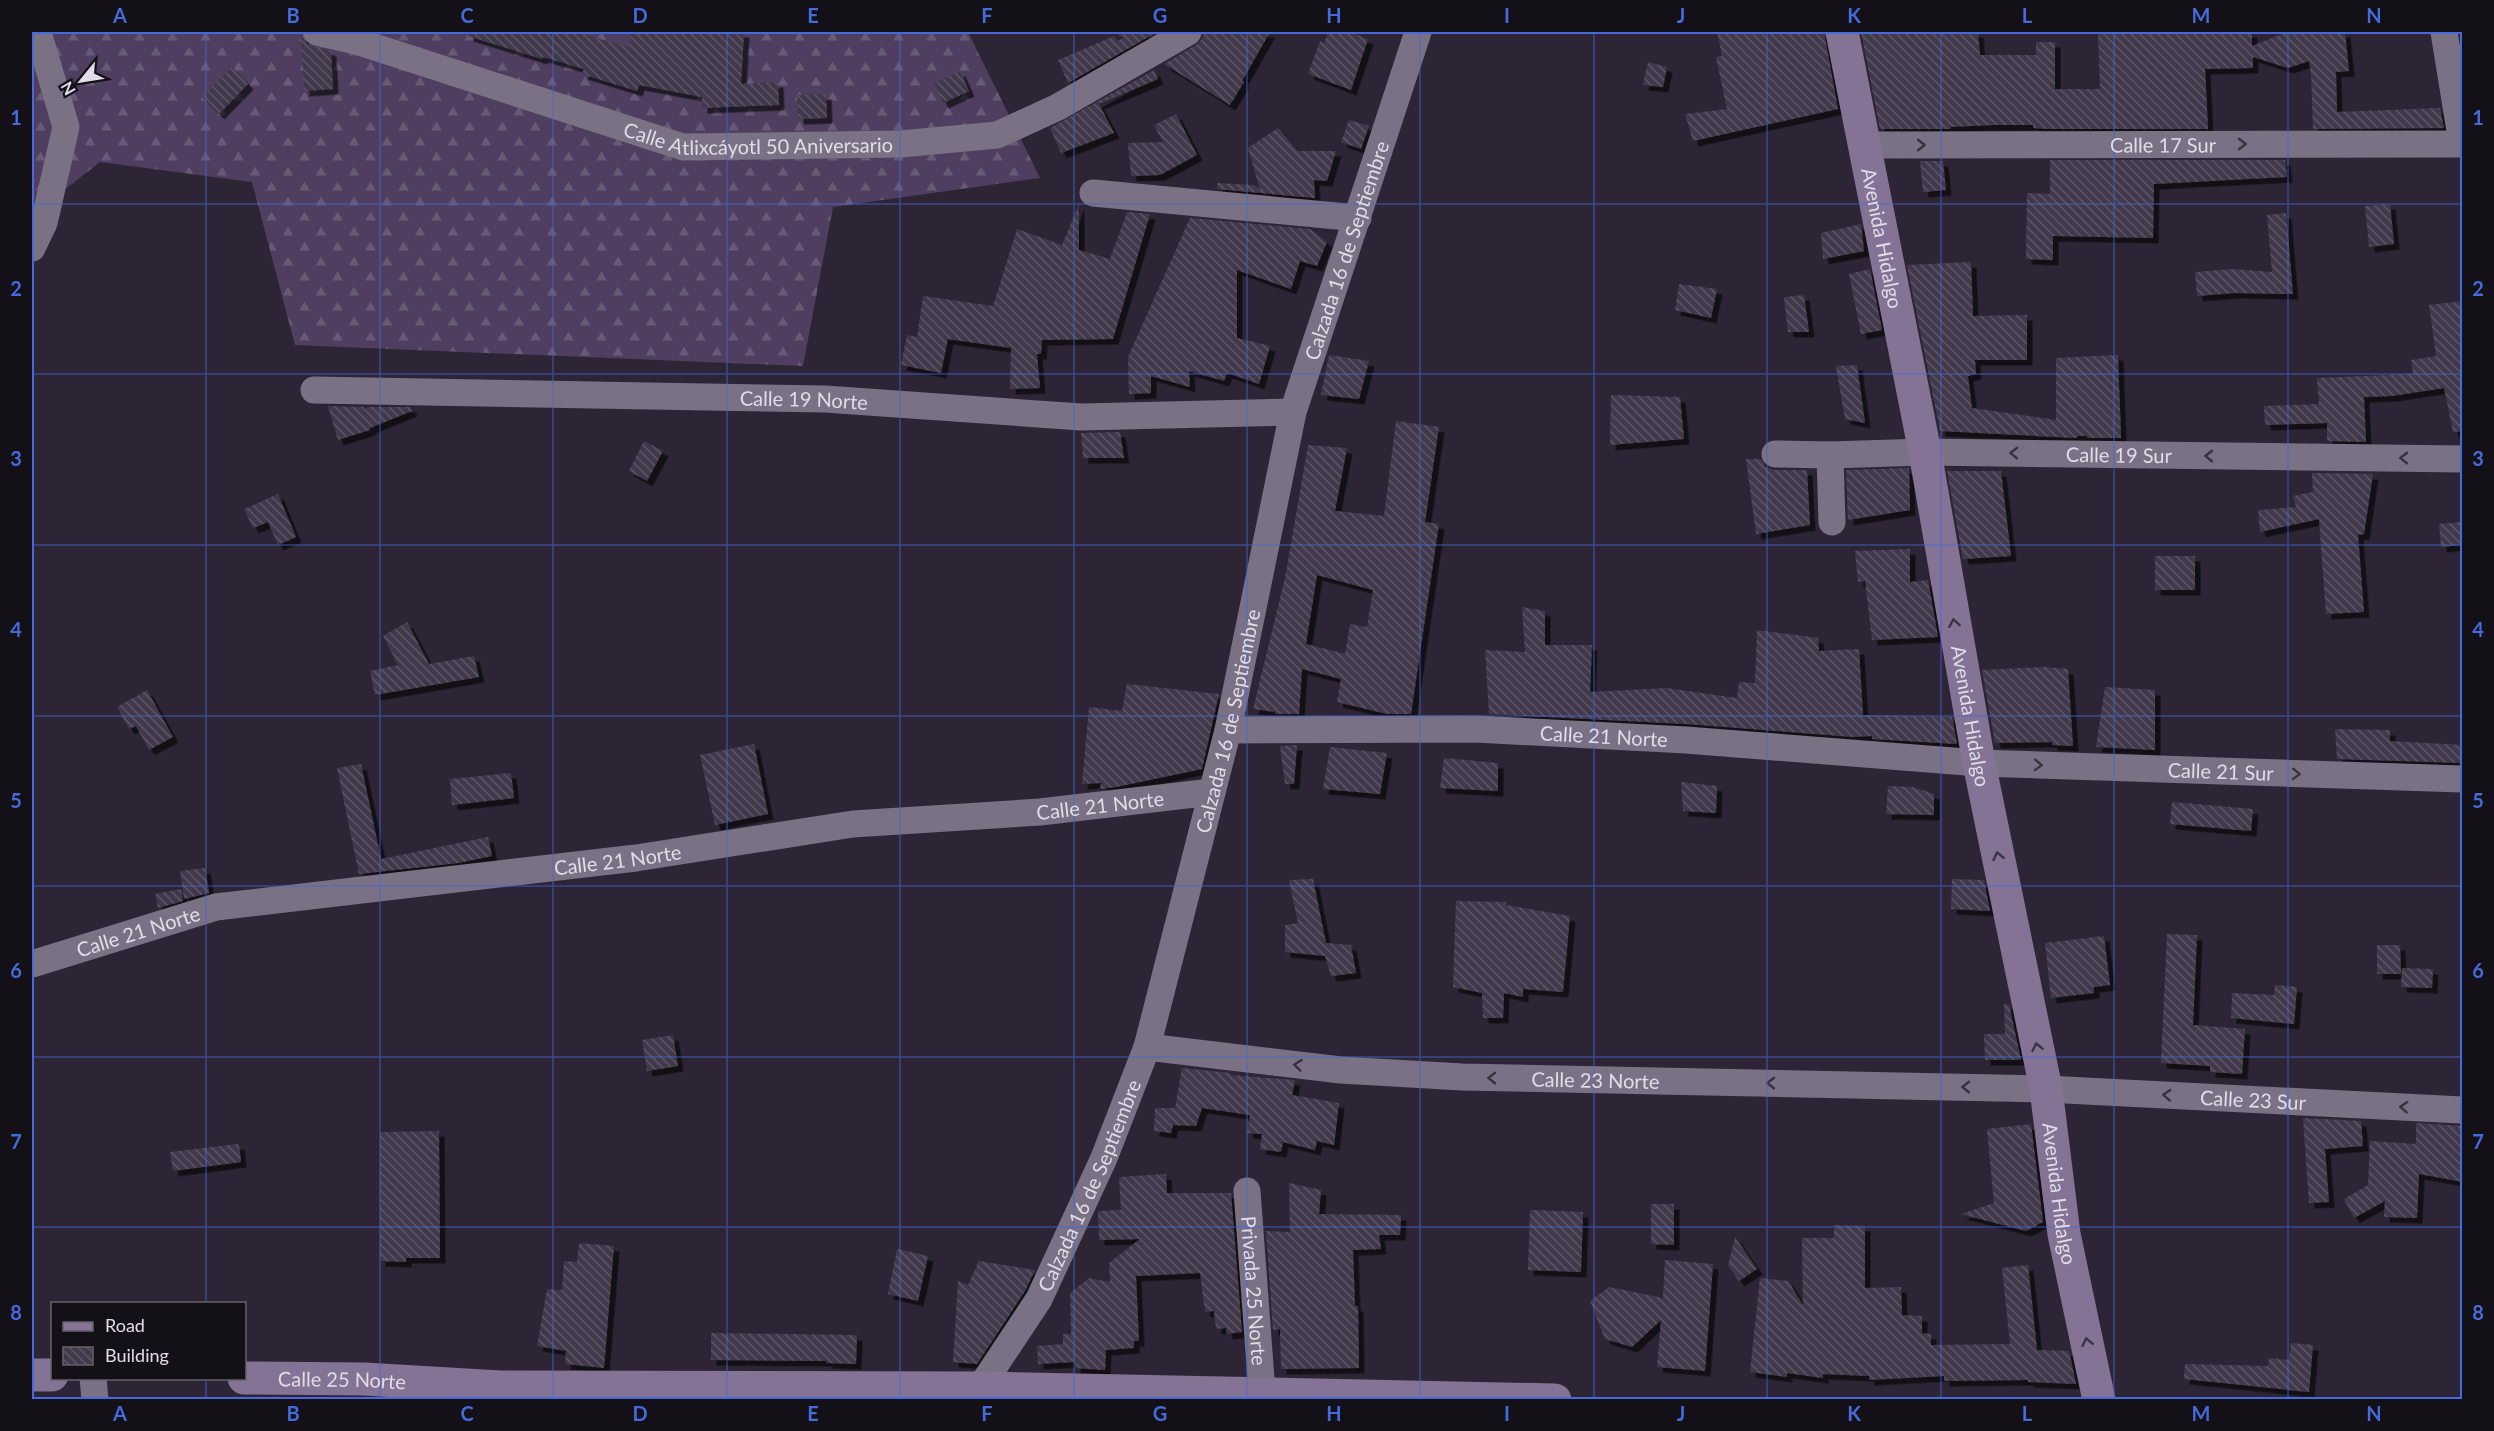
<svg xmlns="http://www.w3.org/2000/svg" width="2494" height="1431" font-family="Lato,sans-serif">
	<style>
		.forest { fill: url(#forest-firs) }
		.building { fill: url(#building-back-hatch); fill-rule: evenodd; filter: url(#shadow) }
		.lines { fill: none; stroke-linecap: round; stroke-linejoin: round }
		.street { stroke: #7a7184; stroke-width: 27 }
		.secondary { stroke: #847394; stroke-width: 33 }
		.oneway { stroke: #37323d }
		.oneway2 { stroke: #3b3343 }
		.grid { fill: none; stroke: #446adb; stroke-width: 1.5; stroke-opacity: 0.55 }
		.labels { text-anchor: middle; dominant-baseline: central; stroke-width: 5; stroke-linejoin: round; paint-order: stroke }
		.street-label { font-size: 20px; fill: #e1dce7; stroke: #131017 }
		.neatline { fill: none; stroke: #446adb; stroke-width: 2 }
		.grid-label { font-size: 20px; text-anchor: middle; font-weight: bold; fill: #446adb }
	</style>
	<defs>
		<pattern id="forest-firs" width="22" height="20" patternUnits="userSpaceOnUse" patternTransform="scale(1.5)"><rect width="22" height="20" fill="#4f3e5f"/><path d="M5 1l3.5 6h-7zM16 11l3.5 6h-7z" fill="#685976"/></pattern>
		<pattern id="building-back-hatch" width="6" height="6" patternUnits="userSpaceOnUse" patternTransform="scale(1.5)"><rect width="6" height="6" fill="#42394b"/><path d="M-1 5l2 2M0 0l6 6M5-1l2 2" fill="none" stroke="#5d5565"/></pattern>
		<filter id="shadow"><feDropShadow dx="5.5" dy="5.5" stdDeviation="0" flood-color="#0009"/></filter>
	</defs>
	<rect width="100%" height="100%" fill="#2d2535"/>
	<polygon class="forest" points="32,32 968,32 1040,178 833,207 803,366 295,345 252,182 100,162 32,215"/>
	<g class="building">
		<polygon points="468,32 576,32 628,47 632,32 744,32 741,84 778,82 779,105 702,108 702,97 639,85 637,91 582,74 584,69 543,57 542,59 468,36"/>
		<polygon points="1113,32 1157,32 1068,83 1058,60 1114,36 1117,41 1123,38"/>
		<polygon points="1204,32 1270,32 1242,81 1244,82 1230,105 1164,64 1196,45 1202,39"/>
		<polygon points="1328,32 1349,32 1368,39 1351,90 1308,74 1320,41 1324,43"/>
		<polygon points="1717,32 1824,32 1838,109 1693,141 1685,114 1727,109 1716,57 1722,56"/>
		<polygon points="1861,32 1978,32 1980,55 2036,55 2036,42 2055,42 2055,89 2100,89 2098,32 2252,32 2252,46 2282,34 2345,32 2349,71 2336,72 2337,112 2440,108 2444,128 2313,129 2311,74 2309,61 2288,68 2253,57 2253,68 2205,69 2208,129 2049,129 2033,128 2033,125 1993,125 1950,127 1951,129 1880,129"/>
		<polygon points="301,34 307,44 331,51 333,89 304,91"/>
		<polygon points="1648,62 1667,67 1663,87 1643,85"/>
		<polygon points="232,67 248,84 219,114 202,97"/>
		<polygon points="1154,70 1158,79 1099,104 1114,133 1061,153 1050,128"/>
		<polygon points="960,71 969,91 943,103 934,83"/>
		<polygon points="826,94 827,118 798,119 797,95"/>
		<polygon points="1176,114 1197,155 1160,175 1131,176 1128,143 1163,142 1154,125"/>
		<polygon points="1349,120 1369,126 1361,149 1341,142"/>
		<polygon points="1278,128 1298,151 1336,151 1327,181 1314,180 1315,198 1217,189 1217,183 1254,185 1260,190 1248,148"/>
		<polygon points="2050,160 2285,160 2287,177 2154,184 2153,238 2053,236 2053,260 2026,259 2027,193 2050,194"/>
		<polygon points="1920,161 1943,161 1946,190 1923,192"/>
		<polygon points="1079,204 1079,250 1110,259 1127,212 1150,214 1113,339 1042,340 1041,354 1037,354 1040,388 1010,389 1011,348 948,339 941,373 901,365 907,335 917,337 923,296 993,306 1017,229 1062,245"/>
		<polygon points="2390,204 2394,244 2369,247 2365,206"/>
		<polygon points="2286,213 2293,294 2235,293 2197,296 2195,272 2233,269 2272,272 2267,215"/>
		<polygon points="1190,218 1310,229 1327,242 1317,266 1300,261 1291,289 1237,270 1237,338 1270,346 1259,384 1227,373 1224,381 1189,371 1190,387 1151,376 1151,393 1129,394 1128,357"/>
		<polygon points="1861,224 1864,251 1823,259 1821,233"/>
		<polygon points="1971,262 1973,316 2027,315 2027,360 1975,360 1976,374 1968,376 1972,408 2056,420 2056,358 2118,355 2121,438 2087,438 2087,436 2078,436 2076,438 1940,431 1907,265"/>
		<polygon points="1870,269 1882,330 1861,334 1849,274"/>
		<polygon points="1679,284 1717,289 1711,318 1675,310"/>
		<polygon points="1804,295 1809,332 1788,332 1784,297"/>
		<polygon points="2463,301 2463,431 2453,432 2444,388 2392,396 2364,397 2366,442 2327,441 2327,423 2265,425 2264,406 2319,404 2317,378 2413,374 2411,360 2436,356 2429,305"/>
		<polygon points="1329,355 1369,361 1359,399 1321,395"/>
		<polygon points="1857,365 1865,423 1845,419 1836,366"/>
		<polygon points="1611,395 1680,397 1684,439 1610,445"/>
		<polygon points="328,406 364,407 364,409 370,407 410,407 412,411 370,428 370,430 338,440"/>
		<path d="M1396 421 1439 427 1425 522 1439 524 1411 714H1387L1337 702 1341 679 1302 669 1299 714H1276L1275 712 1253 709 1285 578 1308 445 1347 448 1335 511 1384 516ZM1317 575 1373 590 1367 627 1350 624 1345 654 1306 644Z"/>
		<polygon points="1120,432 1124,458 1083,458 1081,433"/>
		<polygon points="644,441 663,451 647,481 629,471"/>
		<polygon points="1746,459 1761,459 1766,467 1774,470 1807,470 1810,525 1756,534"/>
		<polygon points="1909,468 1910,510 1848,520 1846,470"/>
		<polygon points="1947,471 2001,471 2011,556 1963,559"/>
		<polygon points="2312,473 2373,474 2364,534 2358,535 2364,612 2326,614 2319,519 2260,532 2258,510 2296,507 2293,496 2313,492"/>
		<polygon points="278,494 296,537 278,545 268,522 253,528 244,509"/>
		<polygon points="2463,522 2463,545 2441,547 2439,524"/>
		<polygon points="1910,549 1910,582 1928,580 1938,637 1872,640 1865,581 1858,582 1855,551"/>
		<rect x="2155" y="556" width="40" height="34"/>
		<polygon points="1522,607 1545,611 1545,645 1592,645 1590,692 1667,688 1737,698 1739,682 1755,683 1757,630 1818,638 1819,651 1859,649 1863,715 1952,717 1957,744 1872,739 1872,736 1853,737 1687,724 1489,714 1485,650 1525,652"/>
		<polygon points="407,622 429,664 474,656 479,677 375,695 370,671 398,665 383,636"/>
		<polygon points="2044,667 2068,669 2073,746 2052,745 2052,742 1995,743 1982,670"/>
		<polygon points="1127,684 1219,694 1202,769 1116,787 1100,789 1101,783 1082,784 1089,707 1122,711"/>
		<polygon points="2105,687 2155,690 2155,750 2096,747"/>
		<polygon points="147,690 173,737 149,750 136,726 129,729 117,707"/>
		<polygon points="2335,729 2390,730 2390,741 2463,745 2463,763 2337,759"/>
		<polygon points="754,744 768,814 715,825 700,755"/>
		<polygon points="1297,745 1294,784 1285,784 1280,746"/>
		<polygon points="1330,747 1387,753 1380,794 1323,789"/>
		<polygon points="1444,758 1498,763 1498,791 1440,788"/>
		<polygon points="361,764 381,859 488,837 492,856 458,863 359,874 337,768"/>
		<polygon points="511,773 514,798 452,805 450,779"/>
		<polygon points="1681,782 1717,786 1716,813 1683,811"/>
		<polygon points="1888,786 1913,787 1934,794 1934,815 1886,814"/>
		<polygon points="2172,802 2253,809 2251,831 2170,824"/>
		<polygon points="205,868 209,893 184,899 180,871"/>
		<polygon points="1313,879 1326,943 1351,945 1356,973 1331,976 1325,956 1285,952 1285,925 1298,923 1289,880"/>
		<polygon points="1952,879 1984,880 1990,911 1951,909"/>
		<polygon points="181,889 183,901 158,908 155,894"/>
		<polygon points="1456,901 1506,902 1506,905 1570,916 1563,992 1523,989 1523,997 1504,993 1503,1018 1483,1018 1482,993 1453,987"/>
		<polygon points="2167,934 2197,935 2193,1025 2245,1029 2242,1074 2210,1072 2210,1066 2161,1063"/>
		<polygon points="2104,936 2110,985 2094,987 2094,993 2051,998 2045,943"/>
		<polygon points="2377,945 2400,945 2401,974 2377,974"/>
		<polygon points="2402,968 2433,969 2432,988 2401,987"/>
		<polygon points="2275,985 2297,987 2294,1024 2231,1018 2232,993 2274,995"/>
		<polygon points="2004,1004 2009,1004 2021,1060 1985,1060 1984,1034 2005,1034"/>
		<polygon points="673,1035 678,1066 647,1071 642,1040"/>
		<polygon points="1182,1068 1230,1073 1230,1075 1295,1080 1292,1095 1339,1103 1334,1145 1317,1141 1315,1150 1283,1142 1281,1152 1260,1149 1262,1134 1247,1133 1250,1115 1202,1108 1196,1126 1173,1125 1171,1133 1154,1131 1155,1108 1175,1108"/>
		<polygon points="2303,1118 2361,1121 2363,1146 2325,1149 2329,1202 2309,1203"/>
		<polygon points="2416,1123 2463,1126 2463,1182 2419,1174 2417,1218 2384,1217 2385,1201 2354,1218 2344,1199 2368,1185 2370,1141 2416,1144"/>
		<polygon points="2031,1124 2043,1222 2026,1231 1961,1214 1994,1203 1987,1129"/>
		<polygon points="439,1131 440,1258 406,1258 406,1262 380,1261 380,1132"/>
		<polygon points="239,1144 241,1162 173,1171 170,1152"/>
		<polygon points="1166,1174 1167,1193 1231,1193 1242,1332 1227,1334 1226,1328 1216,1329 1214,1311 1205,1312 1200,1273 1136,1276 1139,1341 1134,1341 1134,1348 1106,1350 1105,1370 1075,1368 1075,1362 1038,1364 1037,1346 1063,1344 1063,1334 1071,1334 1070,1293 1089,1278 1110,1282 1109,1263 1140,1239 1099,1240 1098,1211 1121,1210 1119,1177"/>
		<polygon points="1289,1183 1321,1190 1319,1214 1401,1215 1400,1235 1379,1235 1381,1249 1353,1250 1355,1306 1358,1306 1359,1368 1281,1369 1280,1329 1273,1330 1266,1231 1290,1232"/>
		<polygon points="1651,1204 1674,1204 1674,1245 1651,1244"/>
		<polygon points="1530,1210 1583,1212 1581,1272 1528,1270"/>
		<polygon points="1834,1225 1865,1226 1865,1288 1901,1287 1902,1315 1922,1316 1922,1333 1931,1334 1931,1345 2010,1344 2002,1268 2028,1265 2037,1350 2069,1351 2076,1384 2028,1382 2028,1380 1944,1381 1944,1376 1869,1380 1869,1376 1823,1374 1823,1378 1787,1373 1787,1377 1750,1372 1760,1278 1788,1281 1803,1305 1802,1238 1834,1238"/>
		<polygon points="1735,1237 1757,1269 1739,1281 1728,1265"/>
		<polygon points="579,1243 614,1246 604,1368 565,1364 566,1351 537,1346 547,1289 562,1290 564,1261 577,1262"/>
		<polygon points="897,1249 928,1256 918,1301 888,1294"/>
		<polygon points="1665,1260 1713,1264 1705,1371 1657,1367 1661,1320 1632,1347 1605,1339 1590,1301 1609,1287 1663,1298"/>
		<polygon points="979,1261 1035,1270 1025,1291 977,1364 953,1362 958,1281 968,1285"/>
		<polygon points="711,1333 857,1335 856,1364 826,1363 827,1361 711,1360"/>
		<polygon points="2291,1343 2313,1345 2309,1392 2184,1379 2185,1364 2268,1366 2269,1358 2289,1360"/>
	</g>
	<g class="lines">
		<g class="street">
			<path id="s1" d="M317 32 356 41 683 147 901 144 997 135 1058 107 1188 32"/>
			<polyline points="2444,32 2462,143"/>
			<path id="s2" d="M1863 145 2462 144"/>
			<polyline points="1093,193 1358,218"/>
			<polyline points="32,248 44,223 66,127 38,32"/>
			<path id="s3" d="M314 390 825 399 1081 417 1293 412"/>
			<path id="s4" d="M1775 454 1830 455 1925 452 2462 459"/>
			<polyline points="1830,455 1832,522"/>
			<path id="s5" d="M1228 730 1476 729 1686 740 1979 763 2462 779"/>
			<path id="s6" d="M32 964 216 907 636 858 853 824 1040 812 1212 792"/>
			<path id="s7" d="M1147 1047 1341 1070 1462 1077 2046 1089 2462 1110"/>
			<path id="s8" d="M1247 1191 1262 1392"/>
			<polyline points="93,1378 95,1400"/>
			<path id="s9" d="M980 1388 1039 1299 1104 1158 1147 1047 1228 730 1293 412 1418 32"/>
		</g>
		<g class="secondary">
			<path id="s10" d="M1842 32 1925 452 1979 763 2046 1089 2064 1234 2099 1400"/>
			<polyline points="32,1375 52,1375"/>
			<path id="s11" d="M244 1378 364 1379 500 1387 980 1388 1555 1400"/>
		</g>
	</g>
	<defs><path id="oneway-chevron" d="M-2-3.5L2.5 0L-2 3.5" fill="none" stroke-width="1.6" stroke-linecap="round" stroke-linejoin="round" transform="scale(1.5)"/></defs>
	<g class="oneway">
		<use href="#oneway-chevron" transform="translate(2242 144)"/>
		<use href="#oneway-chevron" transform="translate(1921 145)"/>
		<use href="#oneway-chevron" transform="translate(2014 453) rotate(-179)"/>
		<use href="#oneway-chevron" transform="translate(2209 456) rotate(-179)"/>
		<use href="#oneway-chevron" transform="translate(2404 458) rotate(-179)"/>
		<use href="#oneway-chevron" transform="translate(2038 765) rotate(2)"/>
		<use href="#oneway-chevron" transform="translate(2296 774) rotate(2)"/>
		<use href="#oneway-chevron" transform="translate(1298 1065) rotate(-173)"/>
		<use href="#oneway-chevron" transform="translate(1492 1078) rotate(-179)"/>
		<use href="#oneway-chevron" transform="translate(1771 1083) rotate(-179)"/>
		<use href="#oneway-chevron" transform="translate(1966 1087) rotate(-179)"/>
		<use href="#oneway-chevron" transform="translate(2167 1095) rotate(-177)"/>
		<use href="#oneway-chevron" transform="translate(2404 1107) rotate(-177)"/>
	</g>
	<g class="oneway2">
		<use href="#oneway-chevron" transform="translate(1954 623) rotate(-100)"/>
		<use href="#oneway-chevron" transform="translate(1998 856) rotate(-102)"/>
		<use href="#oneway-chevron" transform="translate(2037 1047) rotate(-102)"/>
		<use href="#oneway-chevron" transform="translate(2087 1342) rotate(-102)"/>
	</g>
	<path class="grid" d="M206 32V1304M380 32V1400M553 32V1400M727 32V1400M900 32V1400M1074 32V1400M1247 32V1400M1420 32V1400M1594 32V1400M1767 32V1400M1941 32V1400M2114 32V1400M2288 32V1400M32 204H2462M32 374H2462M32 545H2462M32 716H2462M32 886H2462M32 1057H2462M32 1227H2462M206 1378V1400"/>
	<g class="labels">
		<g class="street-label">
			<text stroke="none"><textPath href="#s1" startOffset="458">Calle Atlixcáyotl 50 Aniversario</textPath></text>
			<text stroke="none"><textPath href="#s2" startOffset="300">Calle 17 Sur</textPath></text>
			<text stroke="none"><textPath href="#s10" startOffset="210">Avenida Hidalgo</textPath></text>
			<text stroke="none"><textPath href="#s9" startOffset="1203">Calzada 16 de Septiembre</textPath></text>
			<text stroke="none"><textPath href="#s3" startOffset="490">Calle 19 Norte</textPath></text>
			<text stroke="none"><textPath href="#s4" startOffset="344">Calle 19 Sur</textPath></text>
			<text stroke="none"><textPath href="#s10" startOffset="696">Avenida Hidalgo</textPath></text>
			<text stroke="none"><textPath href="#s9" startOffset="717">Calzada 16 de Septiembre</textPath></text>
			<text stroke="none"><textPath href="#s5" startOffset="376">Calle 21 Norte</textPath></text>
			<text stroke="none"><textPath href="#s5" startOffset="994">Calle 21 Sur</textPath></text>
			<text stroke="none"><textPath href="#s6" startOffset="1083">Calle 21 Norte</textPath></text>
			<text stroke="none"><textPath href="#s6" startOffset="597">Calle 21 Norte</textPath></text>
			<text stroke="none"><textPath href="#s6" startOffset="111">Calle 21 Norte</textPath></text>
			<text stroke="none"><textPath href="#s7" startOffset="450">Calle 23 Norte</textPath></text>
			<text stroke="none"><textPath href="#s7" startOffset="1108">Calle 23 Sur</textPath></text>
			<text stroke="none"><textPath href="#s9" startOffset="231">Calzada 16 de Septiembre</textPath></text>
			<text stroke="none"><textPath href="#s10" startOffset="1182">Avenida Hidalgo</textPath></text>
			<text stroke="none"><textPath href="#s8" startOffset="100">Privada 25 Norte</textPath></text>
			<text stroke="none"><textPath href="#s11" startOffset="98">Calle 25 Norte</textPath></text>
		</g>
	</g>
	<rect width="2494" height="1431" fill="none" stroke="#131017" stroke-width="66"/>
	<rect x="51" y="1302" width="195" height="78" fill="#131017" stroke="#65626a" stroke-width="1.5"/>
	<rect x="63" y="1322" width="30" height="9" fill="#847394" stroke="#65626a" stroke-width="1.5"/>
	<text x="105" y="1332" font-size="18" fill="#e1dce7">Road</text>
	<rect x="63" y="1347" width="30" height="18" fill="url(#building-back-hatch)" stroke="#65626a" stroke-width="1.5"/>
	<text x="105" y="1362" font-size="18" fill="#e1dce7">Building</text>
	<g transform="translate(81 81) rotate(240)" stroke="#131017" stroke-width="4.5" paint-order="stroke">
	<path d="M0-4.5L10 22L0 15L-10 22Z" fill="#e1dce7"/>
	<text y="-9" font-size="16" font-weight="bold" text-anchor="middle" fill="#e1dce7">N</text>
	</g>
	<rect x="33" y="33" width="2428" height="1365" class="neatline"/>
	<g class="grid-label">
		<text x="120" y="23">A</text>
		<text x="293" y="23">B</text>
		<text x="467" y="23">C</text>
		<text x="640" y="23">D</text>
		<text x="813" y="23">E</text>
		<text x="987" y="23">F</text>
		<text x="1160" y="23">G</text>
		<text x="1334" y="23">H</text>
		<text x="1507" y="23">I</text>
		<text x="1681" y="23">J</text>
		<text x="1854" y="23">K</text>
		<text x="2027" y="23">L</text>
		<text x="2201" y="23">M</text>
		<text x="2374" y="23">N</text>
		<text x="16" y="125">1</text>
		<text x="2478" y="125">1</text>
		<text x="16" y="296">2</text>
		<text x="2478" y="296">2</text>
		<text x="16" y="466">3</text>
		<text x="2478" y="466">3</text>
		<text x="16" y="637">4</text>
		<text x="2478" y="637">4</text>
		<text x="16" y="808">5</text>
		<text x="2478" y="808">5</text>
		<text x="16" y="978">6</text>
		<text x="2478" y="978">6</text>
		<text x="16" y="1149">7</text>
		<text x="2478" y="1149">7</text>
		<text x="16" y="1320">8</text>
		<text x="2478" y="1320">8</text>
		<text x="120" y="1421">A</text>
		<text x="293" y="1421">B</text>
		<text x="467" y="1421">C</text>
		<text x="640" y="1421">D</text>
		<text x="813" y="1421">E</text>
		<text x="987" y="1421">F</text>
		<text x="1160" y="1421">G</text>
		<text x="1334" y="1421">H</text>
		<text x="1507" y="1421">I</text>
		<text x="1681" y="1421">J</text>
		<text x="1854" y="1421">K</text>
		<text x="2027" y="1421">L</text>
		<text x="2201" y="1421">M</text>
		<text x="2374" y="1421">N</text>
	</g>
</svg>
